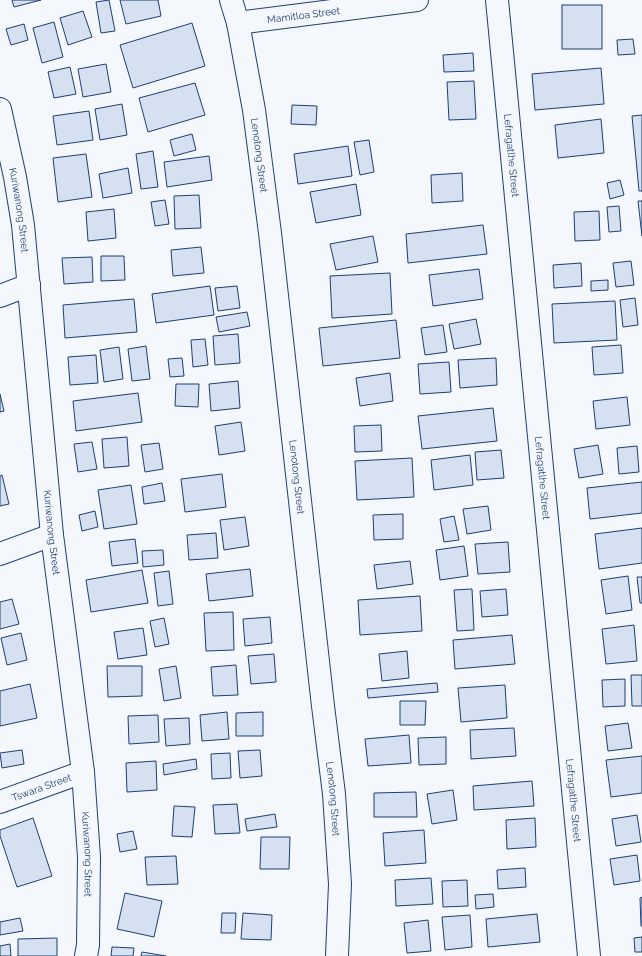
<svg xmlns="http://www.w3.org/2000/svg" width="642" height="956" font-family="Raleway,sans-serif">
	<style>
		.building { fill: #d5e0f0; stroke: #1d3f73 }
		.lines { fill: none; stroke-linecap: round; stroke-linejoin: round }
		.street-casing { stroke: #1d3f73; stroke-width: 24 }
		.street { stroke: #f4f7fb; stroke-width: 22 }
		.labels { text-anchor: middle; dominant-baseline: central; stroke-width: 3; stroke-linejoin: round; paint-order: stroke }
		.street-label { font-size: 10px; fill: #1d3f73; stroke: #f4f7fb }
	</style>
	<rect width="100%" height="100%" fill="#f4f7fb"/>
	<g class="building">
		<polygon points="12,0 41,0 14,7"/>
		<polygon points="109,0 115,31 101,33 96,2"/>
		<polygon points="120,0 158,0 161,16 126,24"/>
		<rect x="562" y="5" width="40" height="44"/>
		<polygon points="83,11 92,37 68,45 60,18"/>
		<polygon points="54,22 63,57 42,63 33,28"/>
		<polygon points="192,23 205,66 133,88 120,45"/>
		<polygon points="24,24 28,40 11,45 6,29"/>
		<polygon points="633,39 635,54 618,55 617,40"/>
		<polygon points="473,53 474,71 444,72 443,55"/>
		<polygon points="106,64 111,92 83,97 78,69"/>
		<polygon points="70,67 76,94 54,98 48,72"/>
		<polygon points="601,68 604,104 535,110 532,74"/>
		<polygon points="474,81 476,119 449,120 447,82"/>
		<polygon points="195,83 205,115 148,132 139,98"/>
		<polygon points="122,104 127,135 100,140 95,109"/>
		<polygon points="292,105 317,106 316,125 291,124"/>
		<polygon points="89,111 93,140 57,145 53,116"/>
		<polygon points="642,115 642,191 639,191 632,116"/>
		<polygon points="601,119 604,153 558,158 555,125"/>
		<polygon points="192,134 196,150 174,156 170,140"/>
		<polygon points="369,140 374,172 360,175 354,142"/>
		<polygon points="348,146 352,176 298,184 294,154"/>
		<polygon points="153,151 158,187 141,189 136,154"/>
		<polygon points="86,154 92,197 58,202 53,158"/>
		<polygon points="209,156 212,180 167,187 164,162"/>
		<polygon points="128,168 132,193 103,198 99,174"/>
		<polygon points="462,173 463,201 432,203 431,175"/>
		<polygon points="620,180 624,195 610,199 607,183"/>
		<polygon points="356,184 361,215 316,223 310,192"/>
		<polygon points="199,195 201,228 175,229 174,196"/>
		<polygon points="165,200 169,224 155,226 151,202"/>
		<polygon points="638,201 642,201 642,236"/>
		<polygon points="619,206 621,231 609,232 607,207"/>
		<polygon points="114,209 116,238 88,241 86,212"/>
		<polygon points="599,211 600,240 575,241 574,212"/>
		<polygon points="483,225 487,254 408,263 406,234"/>
		<polygon points="373,236 378,262 336,270 330,244"/>
		<polygon points="201,247 204,273 173,276 171,250"/>
		<polygon points="101,256 124,256 125,280 101,281"/>
		<polygon points="92,257 93,282 64,284 62,258"/>
		<polygon points="631,261 634,285 616,287 613,263"/>
		<polygon points="581,263 582,286 554,288 553,265"/>
		<polygon points="479,269 483,299 433,306 429,275"/>
		<polygon points="390,273 392,314 332,318 330,276"/>
		<polygon points="608,280 608,290 591,291 591,281"/>
		<polygon points="210,286 214,315 156,323 152,294"/>
		<polygon points="237,286 240,308 218,311 215,288"/>
		<polygon points="635,298 638,325 623,327 620,300"/>
		<polygon points="134,299 137,332 65,338 63,305"/>
		<polygon points="615,301 617,340 554,343 552,304"/>
		<polygon points="247,312 250,326 219,332 216,317"/>
		<polygon points="476,319 481,344 454,349 449,324"/>
		<polygon points="396,320 400,358 323,366 319,328"/>
		<polygon points="443,325 447,352 425,355 421,328"/>
		<polygon points="238,334 240,363 215,365 213,336"/>
		<polygon points="205,339 208,365 193,367 191,340"/>
		<polygon points="621,345 623,373 594,375 592,347"/>
		<polygon points="146,346 150,379 132,381 128,349"/>
		<polygon points="119,347 123,379 104,382 100,350"/>
		<polygon points="96,355 98,383 70,385 68,357"/>
		<polygon points="182,358 184,376 170,377 168,359"/>
		<polygon points="496,358 497,385 460,388 458,360"/>
		<polygon points="449,362 451,392 420,394 418,364"/>
		<polygon points="390,373 393,401 360,406 356,378"/>
		<polygon points="238,381 240,408 211,411 209,384"/>
		<polygon points="176,384 199,384 198,407 175,406"/>
		<polygon points="138,393 142,422 76,431 73,401"/>
		<polygon points="0,394 4,411 0,412"/>
		<polygon points="627,397 630,425 596,429 593,401"/>
		<polygon points="493,408 497,441 422,449 418,416"/>
		<polygon points="241,422 245,451 219,455 215,426"/>
		<polygon points="381,425 382,451 355,452 354,426"/>
		<polygon points="127,437 129,466 104,468 102,439"/>
		<polygon points="92,442 97,469 78,472 74,444"/>
		<polygon points="159,443 163,469 145,472 141,445"/>
		<polygon points="598,445 603,474 579,478 574,449"/>
		<polygon points="637,446 639,472 619,474 617,448"/>
		<polygon points="501,450 504,478 477,480 475,452"/>
		<polygon points="470,455 473,485 434,490 431,460"/>
		<polygon points="412,458 414,497 357,500 355,461"/>
		<polygon points="222,474 226,507 185,512 181,479"/>
		<polygon points="2,475 9,504 0,506 0,476"/>
		<polygon points="642,482 642,513 590,519 587,488"/>
		<polygon points="162,483 165,501 144,504 142,487"/>
		<polygon points="131,485 137,524 104,529 98,490"/>
		<polygon points="488,506 491,530 467,534 463,509"/>
		<polygon points="95,511 98,527 82,531 79,515"/>
		<polygon points="403,514 403,539 374,540 373,515"/>
		<polygon points="454,516 459,540 444,542 440,519"/>
		<polygon points="245,517 249,546 224,550 220,520"/>
		<polygon points="642,528 642,563 599,569 595,534"/>
		<polygon points="216,533 218,558 189,560 187,535"/>
		<polygon points="135,539 138,563 112,566 109,542"/>
		<polygon points="508,542 510,572 478,574 475,544"/>
		<polygon points="464,546 468,576 440,580 436,550"/>
		<polygon points="163,550 164,565 143,567 142,551"/>
		<polygon points="410,561 413,584 377,589 374,565"/>
		<polygon points="250,569 253,596 209,601 206,574"/>
		<polygon points="142,570 148,603 91,612 86,580"/>
		<polygon points="169,571 173,604 158,606 154,573"/>
		<polygon points="628,576 632,610 606,614 601,580"/>
		<polygon points="637,577 642,577 642,603 640,603"/>
		<polygon points="472,589 474,630 457,631 454,590"/>
		<polygon points="506,589 508,615 482,617 480,591"/>
		<polygon points="420,596 422,631 360,635 358,600"/>
		<polygon points="12,599 19,624 0,629 0,602"/>
		<polygon points="233,612 234,650 206,651 204,613"/>
		<polygon points="270,617 272,643 245,646 243,619"/>
		<polygon points="164,618 169,644 155,647 150,621"/>
		<polygon points="634,625 637,661 606,664 602,629"/>
		<polygon points="143,628 147,655 118,659 114,632"/>
		<polygon points="21,633 27,660 7,665 1,638"/>
		<polygon points="512,635 515,664 455,669 453,640"/>
		<polygon points="407,651 409,678 382,681 379,654"/>
		<polygon points="274,654 276,682 251,684 248,656"/>
		<polygon points="236,665 238,695 213,696 211,667"/>
		<polygon points="107,666 142,666 142,696 108,697"/>
		<polygon points="176,666 181,698 164,701 159,669"/>
		<polygon points="631,675 642,675 642,706 632,706"/>
		<polygon points="625,679 625,706 603,707 602,680"/>
		<polygon points="437,683 438,692 368,698 367,689"/>
		<polygon points="30,684 37,718 0,726 0,691"/>
		<polygon points="505,685 507,718 461,722 458,688"/>
		<polygon points="400,701 426,701 425,725 400,725"/>
		<polygon points="227,712 229,739 202,741 200,715"/>
		<polygon points="263,712 263,736 236,736 236,713"/>
		<polygon points="158,715 159,742 129,744 128,716"/>
		<polygon points="189,718 190,744 166,746 164,719"/>
		<polygon points="628,723 632,748 608,751 605,726"/>
		<polygon points="514,728 516,756 471,759 470,730"/>
		<polygon points="409,735 411,763 368,766 365,739"/>
		<polygon points="446,737 446,764 419,765 418,738"/>
		<polygon points="22,750 24,764 2,768 0,753"/>
		<polygon points="260,750 262,776 240,778 238,751"/>
		<polygon points="230,753 231,778 212,779 211,754"/>
		<polygon points="642,756 642,793 611,797 606,760"/>
		<polygon points="196,759 197,769 164,775 163,764"/>
		<polygon points="156,761 157,790 127,792 126,763"/>
		<polygon points="532,781 534,806 474,810 473,786"/>
		<polygon points="453,790 457,820 432,824 427,794"/>
		<polygon points="416,792 417,817 374,817 374,793"/>
		<polygon points="237,804 240,833 215,834 213,805"/>
		<polygon points="174,806 195,807 192,837 172,836"/>
		<polygon points="275,814 277,827 247,831 245,819"/>
		<polygon points="637,815 641,842 616,846 612,819"/>
		<polygon points="33,818 52,876 17,887 0,836 0,830"/>
		<polygon points="535,818 536,847 507,849 506,820"/>
		<polygon points="424,830 426,863 385,866 383,833"/>
		<polygon points="133,831 137,849 120,852 117,834"/>
		<polygon points="261,837 290,837 289,869 260,869"/>
		<polygon points="637,855 640,881 614,885 610,859"/>
		<polygon points="176,856 178,884 147,885 145,857"/>
		<polygon points="525,868 526,887 498,889 497,870"/>
		<polygon points="431,878 433,904 396,906 395,880"/>
		<polygon points="467,880 468,906 443,907 442,881"/>
		<polygon points="125,893 162,901 154,937 117,929"/>
		<polygon points="493,894 494,907 476,909 475,895"/>
		<polygon points="642,897 642,926 641,926 640,898"/>
		<polygon points="222,913 236,913 235,933 221,933"/>
		<polygon points="243,913 272,915 271,940 241,939"/>
		<polygon points="537,914 540,942 488,947 486,919"/>
		<polygon points="470,915 472,947 445,950 442,917"/>
		<polygon points="20,918 23,931 0,935 0,922"/>
		<polygon points="428,920 431,951 407,953 404,923"/>
		<polygon points="642,937 642,952 635,952 634,938"/>
		<polygon points="57,938 57,956 18,956 18,939"/>
		<polygon points="10,944 11,956 0,956 0,946"/>
		<polygon points="112,947 134,948 133,956 111,956"/>
		<polygon points="142,952 166,956 141,956"/>
	</g>
	<g class="lines">
		<g class="street-casing">
			<g id="street">
				<path id="s1" d="M231 0 238 23 254 110 270 233 323 706 334 794 340 884 337 956"/>
				<path id="s2" d="M497 0 589 956"/>
				<path id="s3" d="M238 23 417 0"/>
				<path id="s4" d="M0 109 15 177 23 225 52 535 83 772 89 857 88 945 86 956"/>
				<polyline points="0,296 29,285"/>
				<polyline points="0,554 52,535"/>
				<path id="s5" d="M0 802 83 772"/>
			</g>
		</g>
		<use href="#street" class="street"/>
	</g>
	<g class="labels">
		<g class="street-label">
			<text stroke="none"><textPath href="#s3" startOffset="66">Mamitloa Street</textPath></text>
			<text stroke="none"><textPath href="#s1" startOffset="158">Lenotong Street</textPath></text>
			<text stroke="none"><textPath href="#s2" startOffset="156">Lefragatlhe Street</textPath></text>
			<text stroke="none"><textPath href="#s4" startOffset="103">Kuriwanong Street</textPath></text>
			<text stroke="none"><textPath href="#s1" startOffset="482">Lenotong Street</textPath></text>
			<text stroke="none"><textPath href="#s2" startOffset="480">Lefragatlhe Street</textPath></text>
			<text stroke="none"><textPath href="#s4" startOffset="427">Kuriwanong Street</textPath></text>
			<text stroke="none"><textPath href="#s5" startOffset="44">Tswara Street</textPath></text>
			<text stroke="none"><textPath href="#s1" startOffset="806">Lenotong Street</textPath></text>
			<text stroke="none"><textPath href="#s2" startOffset="804">Lefragatlhe Street</textPath></text>
			<text stroke="none"><textPath href="#s4" startOffset="751">Kuriwanong Street</textPath></text>
		</g>
	</g>
</svg>
